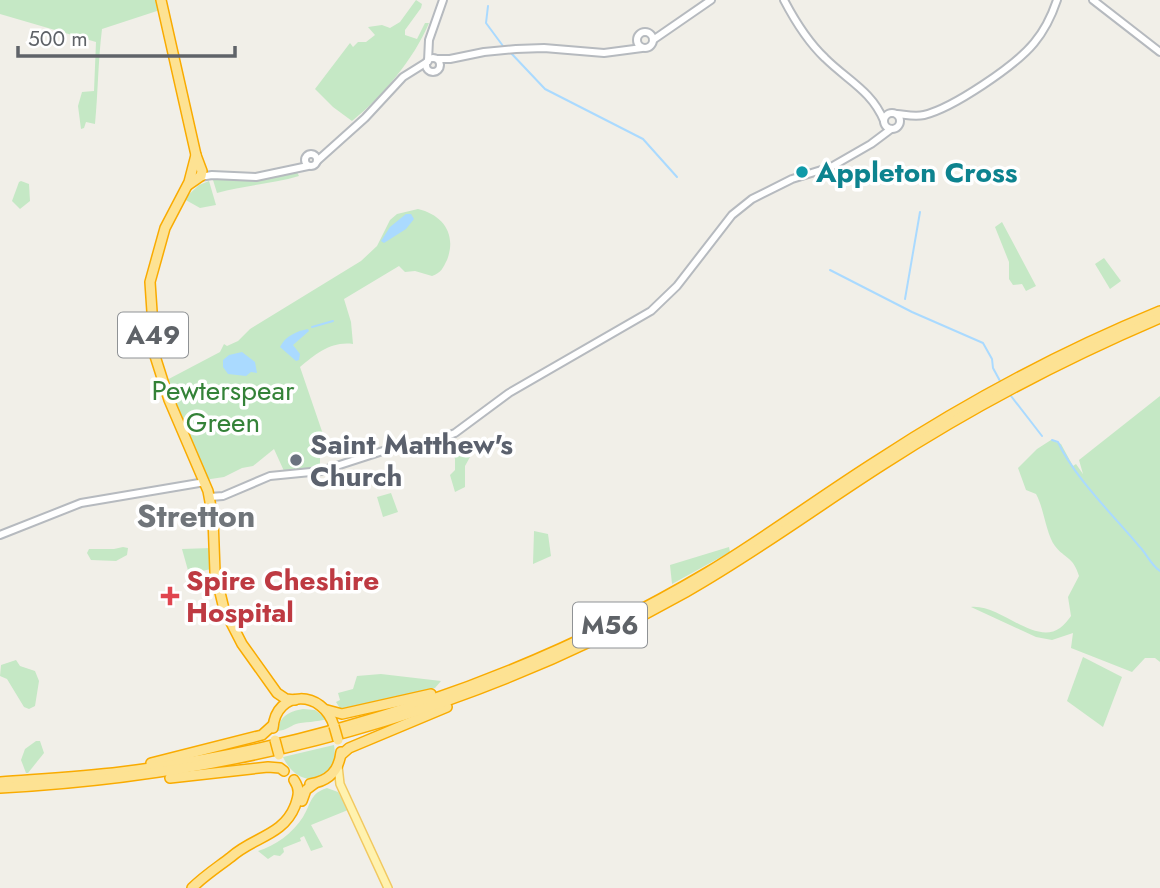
<svg xmlns="http://www.w3.org/2000/svg" width="1160" height="888" font-family="Jost,sans-serif">
	<style>
		.green { fill: #c5e8c5 }
		.water { fill: #aadaff }
		.lines { fill: none; stroke-linecap: round; stroke-linejoin: round }
		.stream { stroke: #aadaff; stroke-width: 2 }
		.secondary-casing { stroke: #b6babf; stroke-width: 10 }
		.primary-casing { stroke: #f2c960; stroke-width: 10 }
		.highway-casing { stroke: #f9ab00; stroke-width: 12 }
		.secondary { stroke: #fff; stroke-width: 6 }
		.primary { stroke: #fff2af; stroke-width: 7 }
		.highway { stroke: #fde293; stroke-width: 9 }
		.highway-bridge-casing { stroke: #f9ab00; stroke-width: 12; stroke-linecap: butt }
		.highway-bridge { stroke: #fde293; stroke-width: 9 }
		.culture-dot { fill: #0f9aa8; stroke: #fff; stroke-width: 2.5 }
		.worship-dot { fill: #6b7280; stroke: #fff; stroke-width: 2.5 }
		.health-dot { fill: #e0444e; stroke: #fff; stroke-width: 2.5 }
		.labels { text-anchor: middle; dominant-baseline: central; stroke-width: 7; stroke-linejoin: round; paint-order: stroke }
		.shield { fill: #fff; stroke: #8f9295; stroke-width: 2 }
		.shield-label { font-size: 26px; font-weight: bold; fill: #5f6368 }
		.culture-label { font-size: 28px; font-weight: bold; fill: #0d838f; stroke: #fff; text-anchor: start }
		.park-label { font-size: 28px; fill: #348238; stroke: #fff }
		.worship-label { font-size: 28px; font-weight: bold; fill: #5b616d; stroke: #fff; text-anchor: start }
		.health-label { font-size: 28px; font-weight: bold; fill: #be3a42; stroke: #fff; text-anchor: start }
		.quarter-label { font-size: 32px; font-weight: bold; fill: #70757a; stroke: #fff }
	</style>
	<rect width="100%" height="100%" fill="#f1efe8"/>
	<g class="green">
		<path d="M0 0H159L160 10 102 29C98 61 98 94 95 124L86 122 84 128 81 129 78 106 82 92 94 91 96 42 0 14Z"/>
		<path d="M416 0 422 4 421 8 405 30V35L417 39 425 23H429C414 59 382 97 352 121L333 107 315 89 350 43 353 47 358 42H366L375 35 368 27 382 25 390 28 400 22Z"/>
		<path d="M297 172 299 176C273 184 244 185 217 193L213 180H264Z"/>
		<polygon points="21,181 29,184 30,201 20,209 12,201 19,182"/>
		<polygon points="209,181 216,205 200,208 184,199 199,185"/>
		<path d="M418 209C443 215 457 234 447 260 443 268 441 273 432 276L415 271 405 272 399 266 344 299 351 322 353 344C331 341 316 354 300 367L326 443 320 444V465L318 468 284 471 274 449 253 466 242 468 224 477 204 480 163 382 220 352 224 344 227 346 238 341 250 329 361 261 377 246 390 220 397 214Z"/>
		<polygon points="1002,222 1036,286 1026,291 1022,284 1013,285 1009,279 1009,262 995,227"/>
		<polygon points="1104,258 1121,281 1110,289 1095,264"/>
		<path d="M1160 396V662L1155 658H1145L1132 672 1071 648 1073 633 1052 640 1036 637 971 607C1000 604 1035 646 1060 628 1064 625 1068 620 1071 616L1068 597 1079 576C1073 556 1065 559 1055 546 1046 534 1044 508 1036 494L1026 490 1018 468 1037 449 1051 440 1061 444 1073 466 1076 464 1083 474 1079 460Z"/>
		<polygon points="453,440 457,448 464,447 470,457 465,466 465,487 455,492 450,475 455,470 455,459 448,441"/>
		<polygon points="391,493 398,512 383,517 377,497"/>
		<polygon points="534,531 548,534 551,556 533,564"/>
		<polygon points="123,547 128,548 127,555 116,561 91,560 87,553 89,549 114,549"/>
		<polygon points="729,547 730,552 672,584 670,565"/>
		<polygon points="211,548 211,569 189,574 182,549"/>
		<polygon points="1083,657 1122,677 1103,727 1067,701"/>
		<polygon points="16,660 20,666 35,671 39,681 35,706 29,709 24,707 7,679 0,676 1,665"/>
		<polygon points="381,674 441,681 435,688 341,710 336,702 340,700 338,693 353,689 357,676"/>
		<path d="M303 709 315 710 327 719C318 722 303 722 296 724 289 727 286 730 278 731 279 716 290 711 303 709Z"/>
		<polygon points="36,741 40,741 44,753 28,773 26,773 21,760 25,749"/>
		<path d="M334 745C341 782 299 793 283 757Z"/>
		<path d="M327 788 338 792 348 810 311 825 323 847 311 851 304 836 300 838 301 841 283 848 284 852 280 856 274 855 268 859 258 851C275 846 293 833 303 817 311 804 310 793 327 788Z"/>
	</g>
	<g class="water">
		<polygon points="406,214 411,214 414,219 406,229 384,243 381,241 390,227"/>
		<path d="M308 329 309 331 293 345 300 354 299 360 296 361 280 347C285 336 297 331 308 329Z"/>
		<polygon points="242,352 255,362 257,373 251,372 246,376 228,374 223,367 223,360 229,355"/>
	</g>
	<g class="lines">
		<g class="stream">
			<polyline points="488,6 486,23 503,46"/>
			<polyline points="510,52 545,89 643,139 677,177"/>
			<polyline points="830,270 912,312 983,343 992,359 993,368 1000,381"/>
			<polyline points="905,299 920,212"/>
			<polyline points="312,327 333,321"/>
			<polyline points="1011,396 1042,436"/>
			<path d="M1052 440 1058 442C1074 477 1113 515 1139 546 1147 554 1150 564 1160 571"/>
		</g>
		<g class="secondary-casing">
			<g id="secondary">
				<path d="M784 0C795 21 807 41 825 58 847 80 872 91 884 121"/>
				<polyline points="1093,0 1160,52"/>
				<circle cx="645" cy="40" r="8"/>
				<polyline points="653,40 711,0"/>
				<circle cx="433" cy="65" r="7"/>
				<polyline points="438,59 450,59 484,52 516,49 544,48 604,53 642,48"/>
				<polyline points="428,61 429,40 443,0"/>
				<circle cx="892" cy="121" r="8"/>
				<path d="M897 114C907 115 915 117 924 115 953 108 1015 66 1034 43 1044 31 1052 15 1057 0"/>
				<circle cx="311" cy="160" r="6"/>
				<polyline points="317,161 365,118 403,77 427,62"/>
				<polyline points="200,177 212,175 256,177 308,166"/>
				<polyline points="210,497 223,496 270,476 321,471 389,449 429,443 455,433 509,393 651,311 677,286 732,215 752,199 792,179 831,167 871,144 891,129"/>
				<polyline points="0,535 81,503 205,482"/>
			</g>
		</g>
		<g class="primary-casing">
			<polyline id="primary" points="338,766 340,784 388,888"/>
		</g>
		<g class="highway-casing">
			<g id="highway">
				<polyline points="161,0 196,155 202,171 201,176 188,185"/>
				<polyline points="196,155 189,182 165,228 150,282 155,356 169,400 208,491 213,518 215,572 224,609 242,644 277,693 286,699 295,700"/>
				<polyline points="327,710 342,714 431,694"/>
				<path d="M273 728C276 689 323 690 334 726"/>
				<polyline points="341,755 349,748 447,707"/>
				<polyline points="151,763 262,735 273,725"/>
				<polyline points="170,778 268,767 280,768 284,771"/>
				<path d="M0 782C40 779 81 777 121 772 327 746 529 678 708 572 766 537 821 496 878 460 967 402 1062 351 1160 311"/>
				<path d="M310 784C329 781 339 771 341 752"/>
				<path d="M0 788C244 775 473 712 686 592 755 553 818 506 884 464 972 407 1064 359 1160 318"/>
				<polyline points="302,801 306,790 314,784"/>
				<path d="M192 888C204 876 218 867 231 857 253 837 283 836 295 806 299 795 300 789 294 780"/>
			</g>
		</g>
		<use href="#secondary" class="secondary"/>
		<use href="#primary" class="primary"/>
		<use href="#highway" class="highway"/>
		<g class="highway-bridge-casing">
			<g id="highway-bridge">
				<polyline points="334,726 338,740"/>
				<polyline points="275,740 279,755"/>
			</g>
		</g>
		<use href="#highway-bridge" class="highway-bridge"/>
	</g>
	<circle class="culture-dot" cx="802" cy="172" r="7"/>
	<circle class="worship-dot" cx="296" cy="460" r="7"/>
	<path class="health-dot" d="M166.5 585.5h7v7h7v7h-7v7h-7v-7h-7v-7h7z"/>
	<g class="labels">
		<g class="shield">
			<rect x="118" y="312.5" width="70" height="45" rx="5"/>
			<rect x="573" y="602.5" width="74" height="45" rx="5"/>
		</g>
		<g class="shield-label">
			<text x="153" y="335">A49</text>
			<text x="610" y="625">M56</text>
		</g>
		<g class="culture-label">
			<text x="816" y="172">Appleton Cross</text>
		</g>
		<g class="park-label">
			<text x="223" y="390">Pewterspear<tspan x="223" dy="32">Green</tspan></text>
		</g>
		<g class="worship-label">
			<text x="310" y="444">Saint Matthew's<tspan x="310" dy="32">Church</tspan></text>
		</g>
		<g class="health-label">
			<text x="186" y="580">Spire Cheshire<tspan x="186" dy="32">Hospital</tspan></text>
		</g>
		<g class="quarter-label">
			<text x="196" y="516">Stretton</text>
		</g>
	</g>
	<path d="M18 46v10h217v-10" fill="none" stroke="#5f6368" stroke-width="3.5"/>
	<text x="28" y="46" font-size="21" fill="#5f6368" stroke="#ffffff" stroke-width="5" paint-order="stroke">500 m</text>
</svg>
